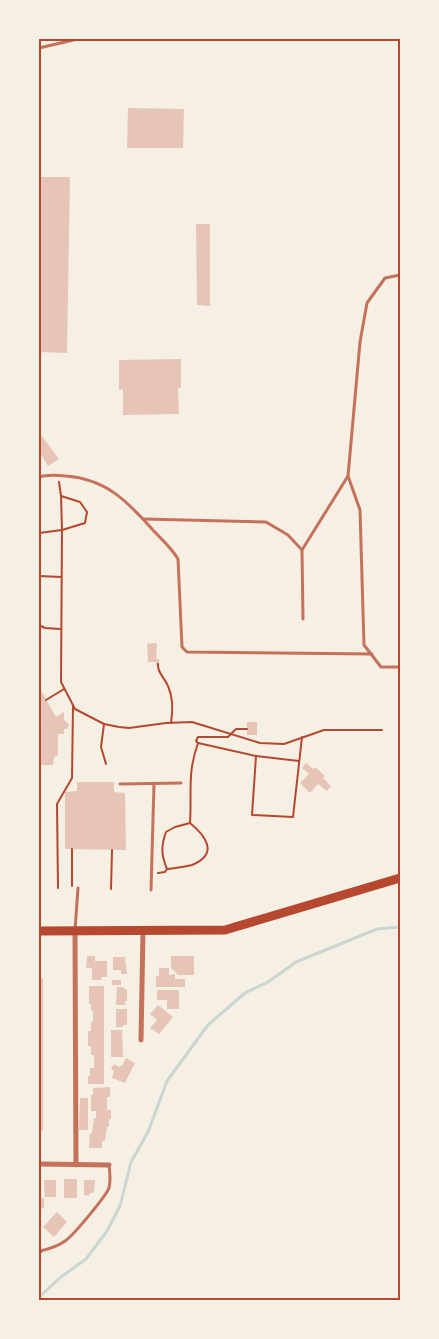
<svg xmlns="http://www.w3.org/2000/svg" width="439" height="1339" font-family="'PT Sans',sans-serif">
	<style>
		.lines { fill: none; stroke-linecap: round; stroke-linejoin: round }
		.stream { stroke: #c9d6d2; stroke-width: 3 }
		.building { fill: #e6c5b7 }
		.path { stroke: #b5482f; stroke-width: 2 }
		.service { stroke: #c5725c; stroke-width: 3 }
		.minor { stroke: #c5725c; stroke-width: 5 }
		.secondary { stroke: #b5482f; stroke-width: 9 }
		.neatline { fill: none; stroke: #b5482f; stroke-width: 2 }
	</style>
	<rect width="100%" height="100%" fill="#f6efe4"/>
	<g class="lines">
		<polyline class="stream" points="39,1297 61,1277 86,1259 107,1231 120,1206 131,1162 148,1132 167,1081 208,1025 245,993 268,982 296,962 377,929 400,927"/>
	</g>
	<g class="building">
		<polygon points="128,108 184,109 183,148 127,148"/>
		<polygon points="39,177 70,177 67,353 39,352"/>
		<polygon points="196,224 210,224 210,306 197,305"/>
		<polygon points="181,359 181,388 178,388 179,414 123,415 123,389 119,390 119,360"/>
		<polygon points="39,432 59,459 48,466 39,451"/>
		<polygon points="154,643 157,644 156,659 159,659 159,665 156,665 156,662 148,662 147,644"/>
		<polygon points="39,654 40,654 41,676 39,678"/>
		<polygon points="39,687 56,717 64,712 64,720 69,724 67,729 64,729 64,734 58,734 58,755 54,757 53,765 39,765 39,728 42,726 39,721"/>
		<rect x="247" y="722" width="10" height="13"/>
		<polygon points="306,763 313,769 315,767 325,776 323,778 331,786 327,791 318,784 310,793 300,783 309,774 302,768"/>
		<polygon points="77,782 114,782 114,792 125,793 126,850 65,849 65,792 77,791"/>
		<polygon points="87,956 95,956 95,961 107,961 107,977 101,977 101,980 92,980 92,968 86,968"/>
		<polygon points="171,956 194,956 194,975 178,975 171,968"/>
		<polygon points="113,957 125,957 127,974 121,974 121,970 113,970"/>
		<polygon points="159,968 169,968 169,975 175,974 175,979 185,979 185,987 156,987 156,977 159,975"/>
		<rect x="39" y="978" width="4" height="153"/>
		<rect x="112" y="980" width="9" height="5"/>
		<polygon points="89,986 104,986 104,1084 88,1084 88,1076 90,1076 90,1068 94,1068 94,1055 91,1055 91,1046 88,1046 88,1031 91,1031 91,1022 93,1022 93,1011 91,1011 91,1004 89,1004"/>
		<polygon points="117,987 124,987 124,989 127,989 127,1001 125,1001 125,1005 116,1005"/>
		<polygon points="157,990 179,990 179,1009 167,1009 167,1000 157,1000"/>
		<polygon points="158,1005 173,1017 159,1034 150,1028 157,1020 150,1014"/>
		<polygon points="116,1009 127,1009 127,1025 123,1025 123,1027 116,1027"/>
		<polygon points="111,1030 122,1030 123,1057 111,1057"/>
		<polygon points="126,1058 135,1063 125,1083 112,1078 114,1071 111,1069 114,1064 120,1067 121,1065 122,1066"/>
		<polygon points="110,1087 110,1097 107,1097 107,1110 111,1110 111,1119 109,1119 109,1127 107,1127 105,1141 102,1141 102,1148 89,1148 90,1133 92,1133 94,1118 96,1118 96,1111 91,1111 91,1095 93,1095 93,1088"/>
		<polygon points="80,1098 88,1098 88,1130 79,1130"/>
		<rect x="64" y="1179" width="13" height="19"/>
		<polygon points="44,1180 56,1180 56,1197 45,1197"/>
		<polygon points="84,1180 95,1180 94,1192 89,1194 89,1196 84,1195"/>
		<rect x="39" y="1198" width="5" height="10"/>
		<polygon points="57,1212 67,1222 54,1237 43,1227"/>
	</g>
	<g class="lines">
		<g class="path">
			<polyline points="59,482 61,496 80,502 87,512 85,523 62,530 61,682 75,709 104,724 119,727 129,728 166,723 192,722 260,743 284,744 324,730 382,730"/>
			<polyline points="39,533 62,530 61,496"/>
			<polyline points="39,576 61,577"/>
			<polyline points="39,625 45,628 60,629"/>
			<path d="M158 664C157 673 165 678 168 686 173 697 173 711 171 723"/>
			<polyline points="46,700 64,689"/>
			<polyline points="104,724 101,747 106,764"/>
			<polyline points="247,729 236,729 228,737 198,737 196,741 198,743 256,756 252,815 293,817 302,737"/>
			<polyline points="256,756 299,761"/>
			<polyline points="72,849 72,886"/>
			<path d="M168 869C175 868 184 867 192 865 219 854 206 836 190 823"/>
			<path d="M158 873 165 872 167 869C161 855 161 846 166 832L175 827 190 823C192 792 187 774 198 743"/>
			<polyline points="58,888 57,804 72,778 73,706"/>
			<polyline points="111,889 112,850"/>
		</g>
		<g class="service">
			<polyline points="39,48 78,39"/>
			<polyline points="400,275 385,278 367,303 360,342 348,476 360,510 364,645 381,667 400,667"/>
			<path d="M39 477C48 474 57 475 66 476 106 479 127 501 152 529 161 539 171 547 178 559L182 647 187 652 372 654"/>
			<polyline points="144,519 266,522 288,535 302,550 303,619"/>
			<polyline points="302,550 348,476"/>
			<polyline points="120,784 181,783"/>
			<polyline points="151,890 154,784"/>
			<polyline points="75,930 78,888"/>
			<path d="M40 1251C49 1249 57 1247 65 1241 73 1236 106 1196 109 1188 111 1180 110 1173 109 1165"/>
		</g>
		<g class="minor">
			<polyline points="75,931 76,1165"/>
			<polyline points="141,1040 143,931"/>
			<polyline points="39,1164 109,1165"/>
			<polyline points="39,1251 40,1251"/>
		</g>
		<polyline class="secondary" points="39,931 225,930 400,878"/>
	</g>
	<rect width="439" height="1339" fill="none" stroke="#f6efe4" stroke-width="80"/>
	<rect x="40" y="40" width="359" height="1259" class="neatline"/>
</svg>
